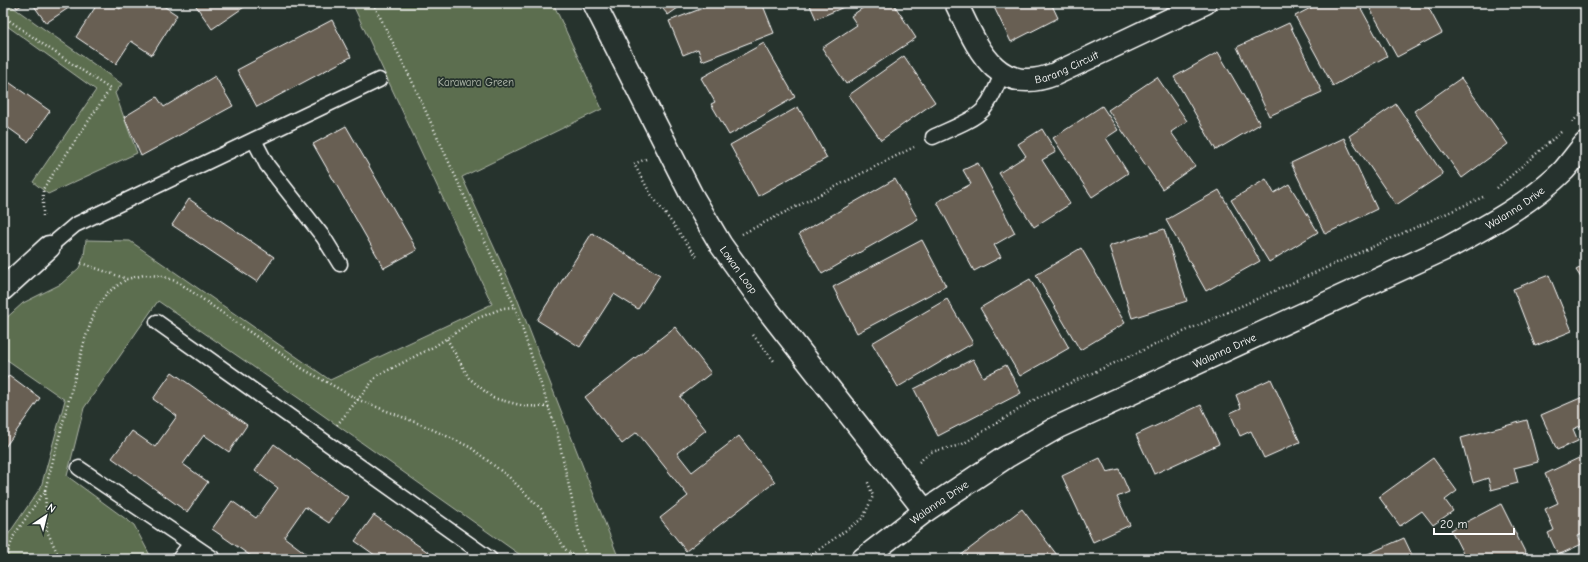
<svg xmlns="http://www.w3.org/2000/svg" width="1588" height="562" font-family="'Comic Neue',sans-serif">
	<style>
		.green { fill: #5c6e50; stroke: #aeb6a8 }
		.building { fill: #685e52; stroke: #fff }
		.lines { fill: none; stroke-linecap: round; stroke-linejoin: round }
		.service-casing { stroke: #fff; stroke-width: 17 }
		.minor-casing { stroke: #fff; stroke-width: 25 }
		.tertiary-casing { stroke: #fff; stroke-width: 25 }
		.path { stroke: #fff; stroke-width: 2.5; stroke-dasharray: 1 3; stroke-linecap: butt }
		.service { stroke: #26332d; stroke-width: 14 }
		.minor { stroke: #26332d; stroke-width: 22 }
		.tertiary { stroke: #26332d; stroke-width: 22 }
		.labels { text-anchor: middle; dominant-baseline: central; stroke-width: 3.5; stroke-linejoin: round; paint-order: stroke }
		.street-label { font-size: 11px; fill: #fff; stroke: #26332d }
		.park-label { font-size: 11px; fill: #b6beb0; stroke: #26332d }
	</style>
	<rect width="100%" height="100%" fill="#26332d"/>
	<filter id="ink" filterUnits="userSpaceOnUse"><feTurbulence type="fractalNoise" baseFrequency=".025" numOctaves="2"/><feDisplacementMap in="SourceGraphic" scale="8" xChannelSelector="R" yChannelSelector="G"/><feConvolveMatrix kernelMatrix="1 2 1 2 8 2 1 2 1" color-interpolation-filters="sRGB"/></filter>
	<g filter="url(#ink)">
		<g class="green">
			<polygon points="3,3 7,3 122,84 115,93 137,153 48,194 33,182 96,90 3,23"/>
			<polygon points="352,3 553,3 602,109 462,177 515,293 619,559 526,559 310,406 158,301 84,408 67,476 134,525 152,559 3,559 3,542 41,487 65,400 3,357 3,321 23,303 61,284 79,268 84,256 86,240 130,241 330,380 492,304"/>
		</g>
		<g class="building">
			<polygon points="14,3 25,3 17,8"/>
			<polygon points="32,3 76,3 46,23"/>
			<polygon points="98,3 111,3 120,9 124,3 159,3 177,15 152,55 131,41 116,64 76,37"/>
			<polygon points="194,3 250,3 212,29"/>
			<polygon points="658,3 685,3 668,15"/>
			<polygon points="716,3 735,3 736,6 745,3 762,3 774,33 702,61 698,49 683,55 669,21"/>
			<polygon points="809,3 853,3 816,19"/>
			<polygon points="870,3 893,3 916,38 846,84 822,48 857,25 851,16"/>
			<polygon points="992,3 1051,3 1058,18 1011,42"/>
			<polygon points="1320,3 1358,3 1387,56 1333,86 1295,16"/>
			<polygon points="1367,3 1426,3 1442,33 1397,57"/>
			<polygon points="332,20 351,57 257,107 237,70"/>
			<polygon points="1289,23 1322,92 1269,116 1237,47"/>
			<polygon points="764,43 795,97 729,135 711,104 715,102 701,78"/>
			<polygon points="1218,52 1260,124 1216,150 1174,77"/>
			<polygon points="904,56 935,102 881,140 849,95"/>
			<polygon points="215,76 233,106 141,156 124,117 157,97 164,107"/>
			<polygon points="1157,77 1187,121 1171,132 1195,166 1162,189 1108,110"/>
			<polygon points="3,78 50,111 28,142 3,124"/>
			<polygon points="1461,78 1508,144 1462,178 1414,111"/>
			<polygon points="1396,104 1443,174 1396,205 1349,136"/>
			<polygon points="1102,106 1118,130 1106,138 1128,173 1092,197 1053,138"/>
			<polygon points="798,107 827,158 758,196 730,145"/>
			<polygon points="346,126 417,250 384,268 313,144"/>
			<polygon points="1042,129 1056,152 1042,160 1070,204 1034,227 999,173 1026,156 1018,144"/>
			<polygon points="1344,138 1377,209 1325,234 1291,163"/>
			<polygon points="978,163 1015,233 994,245 1001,257 974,271 937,202 971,184 963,170"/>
			<polygon points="895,179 918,219 822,274 799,234"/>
			<polygon points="1266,179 1274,193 1289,184 1318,232 1269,262 1231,200"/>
			<polygon points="1219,190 1260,261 1206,291 1166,220"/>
			<polygon points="189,199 274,257 257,282 172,225"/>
			<polygon points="1164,229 1187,301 1132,318 1109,246"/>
			<polygon points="592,233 660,275 638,309 614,294 580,347 537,320"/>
			<polygon points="922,240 946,286 857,333 833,287"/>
			<polygon points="1081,248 1125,323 1080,350 1036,275"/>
			<polygon points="1585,265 1585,284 1576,270"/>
			<polygon points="1549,275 1572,331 1535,346 1513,289"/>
			<polygon points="1030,279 1069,348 1020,376 980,308"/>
			<polygon points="947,299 973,343 898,387 872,343"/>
			<polygon points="675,327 711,373 680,397 706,430 677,453 692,472 739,436 775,482 686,551 660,518 688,496 637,432 622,444 585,397"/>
			<polygon points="973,359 983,377 1006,365 1021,393 938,436 914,389"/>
			<polygon points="172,372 247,425 229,452 204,435 183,464 208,482 187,512 112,458 132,431 155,447 177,416 153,399"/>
			<polygon points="9,375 40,398 3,450 3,384"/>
			<polygon points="1271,379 1300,442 1264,458 1251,431 1240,436 1230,413 1241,408 1236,395"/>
			<polygon points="1585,396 1585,424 1573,429 1578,441 1557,450 1541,415"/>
			<polygon points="1201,405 1219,444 1154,474 1136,435"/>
			<polygon points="1527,420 1538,462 1514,468 1518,483 1491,490 1488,478 1473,483 1461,438"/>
			<polygon points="274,444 348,497 329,523 305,507 284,537 308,555 305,559 255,559 212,529 232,501 256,518 278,488 255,471"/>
			<polygon points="1583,456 1585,460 1585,533 1578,536 1582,544 1558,555 1548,533 1554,530 1545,509 1558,503 1545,474"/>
			<polygon points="1100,458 1107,472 1119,469 1129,492 1117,497 1130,525 1093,542 1062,476"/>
			<polygon points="1433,458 1457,491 1445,500 1453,511 1433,525 1422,511 1400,526 1379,497"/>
			<polygon points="1501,504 1528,558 1535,555 1537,559 1466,559 1451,530"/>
			<polygon points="1022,509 1060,559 962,559 960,556"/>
			<polygon points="374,515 438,559 378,559 379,558 355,541"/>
			<polygon points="1404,538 1414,559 1361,559 1361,557"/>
		</g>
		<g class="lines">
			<g class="service-casing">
				<g id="service">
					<path d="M933 137C947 130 973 121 983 110 992 99 997 86 1002 73"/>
					<polyline points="254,140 267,165 324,238 340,264"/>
					<polyline points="49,247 75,225 379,80"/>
					<polyline points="157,322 490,559"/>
					<polyline points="79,468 214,559"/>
					<polyline points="179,559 191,543"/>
				</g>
			</g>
			<g class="minor-casing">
				<g id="minor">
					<path id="s1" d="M594 3 691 194 721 245 767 309 925 511"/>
					<path id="s2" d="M956 3C977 46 995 98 1055 74L1205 3"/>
					<polyline points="3,289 49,247"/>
				</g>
			</g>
			<g class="tertiary-casing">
				<g id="tertiary">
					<path id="s3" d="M863 559 925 511 1006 457 1058 427 1449 247C1488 226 1532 202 1564 170 1571 162 1578 152 1585 144"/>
				</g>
			</g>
			<g class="path">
				<polyline points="373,3 411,79 515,307 557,432 579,532 587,559"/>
				<polyline points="3,16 44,45 110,89 43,189 43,216"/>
				<polyline points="1572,122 1585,110"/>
				<polyline points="646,159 634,164 650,193 697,257"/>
				<polyline points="1497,188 1561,132"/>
				<polyline points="742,234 914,147"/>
				<polyline points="81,263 127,279 144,275 162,276 178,282 303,369 359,400 425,426 470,447 509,477 541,509 565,549 576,559"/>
				<polyline points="753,335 774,361"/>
				<polyline points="447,339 469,378 493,398 524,406 549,407"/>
				<polyline points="337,425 377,376 435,346 476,319 503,308 515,307"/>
				<polyline points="919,462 931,452 961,445 1039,397 1483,197"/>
				<polyline points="45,490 47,531 60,559"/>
				<polyline points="6,559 13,537 45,490 85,339 96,309 107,293 127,279"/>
				<polyline points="806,559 863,518 873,496 867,480"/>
			</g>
			<use href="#service" class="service"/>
			<use href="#minor" class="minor"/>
			<use href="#tertiary" class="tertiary"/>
		</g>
	</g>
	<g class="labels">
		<g class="street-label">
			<text stroke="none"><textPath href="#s2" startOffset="153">Barang Circuit</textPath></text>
			<text stroke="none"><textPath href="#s3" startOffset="743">Walanna Drive</textPath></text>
			<text stroke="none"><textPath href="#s1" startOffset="304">Lowan Loop</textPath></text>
			<text stroke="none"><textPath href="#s3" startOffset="419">Walanna Drive</textPath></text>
			<text stroke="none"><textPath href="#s3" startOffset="95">Walanna Drive</textPath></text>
		</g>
		<g class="park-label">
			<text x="476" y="82">Karawara Green</text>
		</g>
	</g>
	<rect width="1588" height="562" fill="none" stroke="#26332d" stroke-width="16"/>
	<rect x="8" y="8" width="1572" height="546" fill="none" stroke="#fff" stroke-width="1.5" filter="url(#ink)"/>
	<g transform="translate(46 516) rotate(35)" stroke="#26332d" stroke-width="3" paint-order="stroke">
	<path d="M0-3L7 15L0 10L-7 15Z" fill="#ffffff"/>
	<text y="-6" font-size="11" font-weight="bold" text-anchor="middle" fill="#ffffff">N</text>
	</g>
	<path d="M1434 528v6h80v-6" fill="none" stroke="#ffffff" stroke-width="2"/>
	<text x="1440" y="528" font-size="12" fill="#ffffff" stroke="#26332d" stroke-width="3" paint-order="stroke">20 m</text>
</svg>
